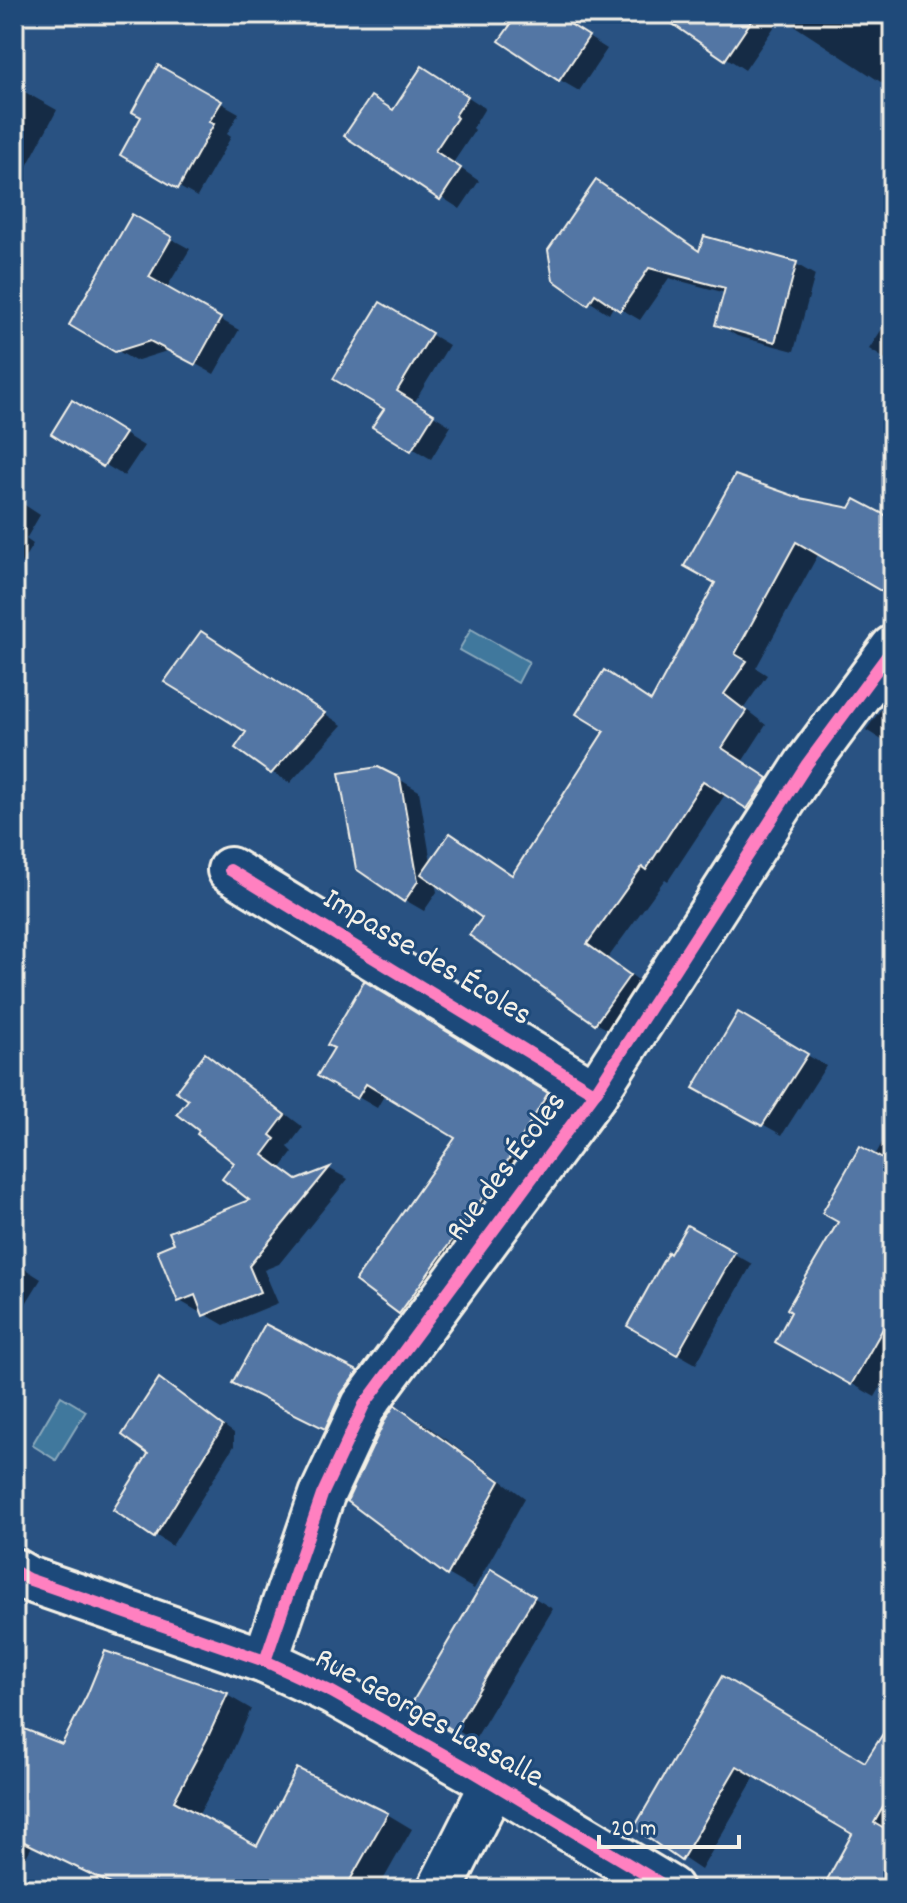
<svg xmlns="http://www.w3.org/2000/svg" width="907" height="1903" font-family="Dekko,sans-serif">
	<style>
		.water { fill: #41789d; stroke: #89a8bb; stroke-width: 2 }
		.shadow { fill: #0007; fill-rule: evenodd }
		.building { fill: #5376a4; stroke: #f4f1e8; stroke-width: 2 }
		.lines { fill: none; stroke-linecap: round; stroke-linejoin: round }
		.minor-casing { stroke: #f4f1e8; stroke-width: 50 }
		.minor { stroke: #1f4a7a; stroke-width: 44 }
		.cycleway-casing { stroke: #1f4a7a; stroke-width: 17 }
		.cycleway { stroke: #ff80c0; stroke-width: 12 }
		.labels { text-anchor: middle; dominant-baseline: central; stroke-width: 6; stroke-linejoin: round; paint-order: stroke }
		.street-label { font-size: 32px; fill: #f4f1e8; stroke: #1f4a7a }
	</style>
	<rect width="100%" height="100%" fill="#295282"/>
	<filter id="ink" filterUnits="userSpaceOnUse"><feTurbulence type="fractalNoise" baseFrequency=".0125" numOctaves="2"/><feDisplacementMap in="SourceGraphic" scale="16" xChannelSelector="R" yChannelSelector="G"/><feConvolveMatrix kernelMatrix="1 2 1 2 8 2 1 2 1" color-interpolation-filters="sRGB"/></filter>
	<g filter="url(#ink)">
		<g class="water">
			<polygon points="471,629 529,662 518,683 459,650"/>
			<polygon points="61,1396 86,1411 56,1460 32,1445"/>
		</g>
		<g class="shadow">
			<polygon points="520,14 552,14 607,49 579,91 560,80"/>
			<polygon points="675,14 893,14 893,90 781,17 745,70 670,20"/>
			<polygon points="159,68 239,113 227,134 231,137 197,197 122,155 144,117"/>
			<polygon points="441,79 485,108 473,128 475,130 453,163 479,181 460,209 346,135 394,112"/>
			<polygon points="14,86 57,110 26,168 14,161"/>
			<polygon points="132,217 190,249 166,289 239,330 214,374 170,350 135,361 72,324"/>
			<polygon points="701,253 796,264 815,275 794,351 737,336 718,324 726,293 669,278 640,320 614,305 609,314 555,279"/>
			<polygon points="381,305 449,345 414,403 451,426 431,459 375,426 387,408"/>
			<polygon points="893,312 893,364 869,349"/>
			<polygon points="73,403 144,446 124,476 53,433"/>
			<polygon points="14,498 40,515 26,539 33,544 14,575"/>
			<polygon points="799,500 893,521 893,596 819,553 756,668 767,675 744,708 766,725 742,762 789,792 770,820 726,793 668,881 665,879 608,958 645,985 618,1035 596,1023 485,917 435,882 437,892 424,911 405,900 399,779 419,791 431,862 451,835 513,876 652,703"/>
			<polygon points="220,644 342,725 290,783 272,772 249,731"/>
			<polygon points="893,693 893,747 866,730"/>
			<polygon points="383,994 565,1106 419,1323 357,1280 458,1138 385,1094 377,1108 320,1075"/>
			<polygon points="738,1015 826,1066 782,1135 696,1087"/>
			<path d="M205 1056 224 1067 303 1127 288 1147 293 1152 281 1168 299 1182 330 1169 348 1179 279 1264 264 1270 278 1303 224 1325 205 1314 203 1310 199 1312 180 1301 253 1200 237 1163 201 1130 190 1099ZM205 1293 190 1299V1295Z"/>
			<polygon points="893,1122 893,1366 875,1397 777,1341"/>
			<polygon points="687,1227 752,1264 696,1364 629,1326"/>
			<polygon points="14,1262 41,1279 14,1323"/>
			<polygon points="265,1327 376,1384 345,1439 254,1393"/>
			<polygon points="176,1391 234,1433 234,1446 172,1546 116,1509 150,1453"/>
			<polygon points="396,1407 422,1422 525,1498 474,1589 448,1574"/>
			<polygon points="510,1583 553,1609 474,1741 414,1703"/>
			<polygon points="722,1679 893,1780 893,1889 828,1889 855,1833 756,1775 701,1870 637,1827"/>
			<polygon points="227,1695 251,1709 232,1753 198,1816 258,1848 387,1814 412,1829 378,1889 120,1889 32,1846 19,1870 14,1867 14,1727 63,1747"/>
		</g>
		<g class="building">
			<polygon points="518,14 554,14 589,36 559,81 499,41"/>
			<polygon points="658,14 756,14 725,60"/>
			<polygon points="158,65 222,101 209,122 214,124 178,189 120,155 141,117 132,112"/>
			<polygon points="422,66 468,96 455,116 457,118 435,151 461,168 440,200 344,136 371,96 393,110"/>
			<polygon points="596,180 699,251 704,236 797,262 775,342 715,325 725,288 649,268 620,311 595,294 588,305 553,280 548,250"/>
			<polygon points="132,214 172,237 149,277 221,318 195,365 150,341 115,352 69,325"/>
			<polygon points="380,302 432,333 397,391 434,414 411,451 372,427 384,409 333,379"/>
			<polygon points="72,400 125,433 103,467 51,434"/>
			<polygon points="735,475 800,498 850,508 855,499 893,519 893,598 796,542 735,654 747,661 724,694 746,711 722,748 768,778 747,809 703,781 646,870 642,867 587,944 630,975 595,1024 469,935 482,918 421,874 450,833 512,875 604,731 576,714 604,670 651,701 715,583 684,566"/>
			<polygon points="201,631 325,713 271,774 235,748 246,732 164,682"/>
			<polygon points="378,767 400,778 418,881 404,902 356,869 339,773"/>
			<polygon points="364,981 548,1093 501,1172 399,1314 355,1281 455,1138 366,1084 357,1099 317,1076 334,1048 327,1045"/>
			<polygon points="738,1012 808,1054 762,1126 693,1088"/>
			<polygon points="205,1053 285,1115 270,1135 275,1139 263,1155 297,1180 330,1167 249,1266 260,1292 203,1316 195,1295 178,1302 157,1250 174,1243 169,1232 249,1200 222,1179 234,1163 197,1134 199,1131 177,1114 188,1100 176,1091"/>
			<polygon points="860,1146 893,1165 893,1311 851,1385 775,1342 791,1312 787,1309 838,1222 822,1213"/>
			<polygon points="687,1225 735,1252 677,1355 627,1326 668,1252 670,1254"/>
			<polygon points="265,1324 358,1371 341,1394 325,1429 232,1383"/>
			<polygon points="159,1378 223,1426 154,1538 113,1510 148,1454 122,1435"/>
			<polygon points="395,1405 500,1481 447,1576 347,1501 386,1418"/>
			<polygon points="491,1569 535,1596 454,1731 412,1703"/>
			<polygon points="105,1651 228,1693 207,1739 174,1801 257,1846 297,1768 388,1813 345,1889 121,1889 14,1837 14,1725 62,1744 87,1695"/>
			<polygon points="722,1676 865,1762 893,1718 893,1790 874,1823 893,1834 893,1889 822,1889 852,1834 737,1766 681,1861 634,1828"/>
		</g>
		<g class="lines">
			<g class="minor-casing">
				<g id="minor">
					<polyline points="230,870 595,1093"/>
					<polyline points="14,1571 28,1579 265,1661 332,1692 471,1770 670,1889"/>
					<polyline points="265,1661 322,1495 364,1405 595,1093 807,764 893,648"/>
					<polyline points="440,1889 493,1784"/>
				</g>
			</g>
			<use href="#minor" class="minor"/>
			<g class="cycleway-casing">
				<g id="cycleway">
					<polyline points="230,870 595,1093"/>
					<polyline points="14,1571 28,1579 265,1661 332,1692 471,1770 670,1889"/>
					<polyline points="265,1661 322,1495 364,1405 595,1093 807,764 893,648"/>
				</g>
			</g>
			<use href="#cycleway" class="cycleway"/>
		</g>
	</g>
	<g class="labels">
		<g class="street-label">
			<text transform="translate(426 959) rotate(31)">Impasse des Écoles</text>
			<text transform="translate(508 1168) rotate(-53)">Rue des Écoles</text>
			<text transform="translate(428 1720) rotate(29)">Rue Georges Lassalle</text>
		</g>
	</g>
	<rect width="907" height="1903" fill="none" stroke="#1f4a7a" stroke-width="48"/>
	<rect x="24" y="24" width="859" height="1855" fill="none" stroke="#f4f1e8" stroke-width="3" filter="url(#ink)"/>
	<path d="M599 1835v12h140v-12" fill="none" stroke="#f4f1e8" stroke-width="4"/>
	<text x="611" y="1835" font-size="24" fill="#f4f1e8" stroke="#1f4a7a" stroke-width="6" paint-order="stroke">20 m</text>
</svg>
